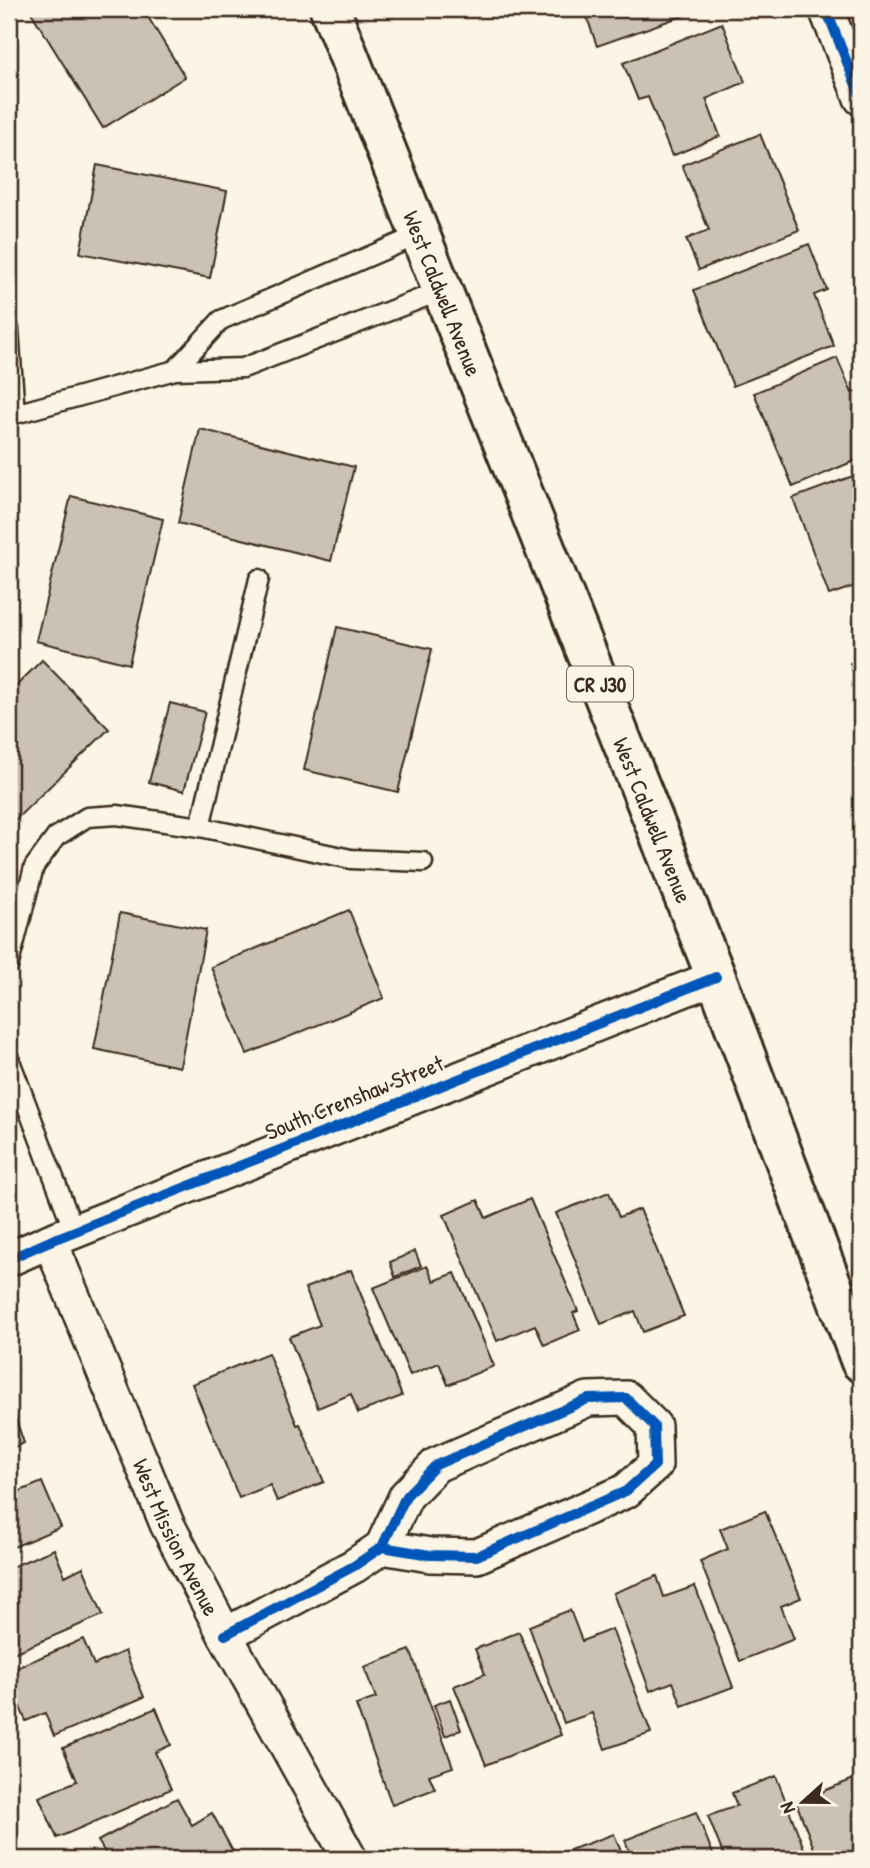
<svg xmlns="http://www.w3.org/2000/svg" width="870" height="1868" font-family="'Patrick Hand',sans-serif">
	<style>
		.building { fill: #ccc2b3; stroke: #3b2a1e; stroke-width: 2 }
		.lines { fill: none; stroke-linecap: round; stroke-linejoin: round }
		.lane-casing { stroke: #3b2a1e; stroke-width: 23 }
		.street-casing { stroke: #3b2a1e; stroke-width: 38 }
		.primary-casing { stroke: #3b2a1e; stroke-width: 44 }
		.lane { stroke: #fcf5e5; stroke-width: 18 }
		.street { stroke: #fcf5e5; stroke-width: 33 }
		.primary { stroke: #fcf5e5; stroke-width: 38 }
		.cycleway-casing { stroke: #fcf5e5; stroke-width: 15 }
		.cycleway { stroke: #0057b8; stroke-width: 10 }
		.labels { text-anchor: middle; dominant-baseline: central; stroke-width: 5; stroke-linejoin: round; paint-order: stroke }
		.shield { fill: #fcf5e5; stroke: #75675a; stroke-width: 2 }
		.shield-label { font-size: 21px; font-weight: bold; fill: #3b2a1e }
		.street-label { font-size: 23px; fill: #3b2a1e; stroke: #fcf5e5 }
	</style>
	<rect width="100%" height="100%" fill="#fcf5e5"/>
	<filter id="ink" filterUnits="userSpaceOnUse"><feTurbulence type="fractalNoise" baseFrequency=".0143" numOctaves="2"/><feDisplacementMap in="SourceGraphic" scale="14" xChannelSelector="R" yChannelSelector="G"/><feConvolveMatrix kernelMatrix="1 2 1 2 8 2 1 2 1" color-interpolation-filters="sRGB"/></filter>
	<g filter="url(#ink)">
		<g class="building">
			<polygon points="29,9 143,9 185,77 103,128"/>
			<polygon points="584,9 689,9 691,13 597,46"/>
			<polygon points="722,23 745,82 706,99 720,136 672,156 648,97 638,100 623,63"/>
			<polygon points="760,134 799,230 699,270 686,239 709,230 682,165"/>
			<polygon points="97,165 227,191 210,278 80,253"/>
			<polygon points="809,244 827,290 814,295 834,346 733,386 694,290"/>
			<polygon points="837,358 852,393 861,389 861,458 793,487 754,393"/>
			<polygon points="200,429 354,467 331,561 178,523"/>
			<polygon points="861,473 861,584 829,595 793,498"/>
			<polygon points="71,496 163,519 129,664 36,641"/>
			<polygon points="337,627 432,649 398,792 304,770"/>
			<polygon points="861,659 861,695 850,663"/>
			<polygon points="42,660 109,729 9,826 9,693"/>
			<polygon points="170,703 205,712 184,791 149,782"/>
			<polygon points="349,910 384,998 247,1054 211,967"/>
			<polygon points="120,913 206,930 180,1067 94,1049"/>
			<polygon points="609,1192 619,1217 640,1209 684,1316 643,1332 635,1311 601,1324 556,1213"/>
			<polygon points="530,1199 578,1311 573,1313 580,1330 544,1345 535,1325 497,1341 444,1215 478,1200 486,1218"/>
			<polygon points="415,1251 421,1266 395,1277 390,1262"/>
			<polygon points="427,1266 434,1281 455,1273 494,1366 448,1385 439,1363 410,1375 373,1288"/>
			<polygon points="351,1270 402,1396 358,1413 351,1394 318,1408 289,1337 320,1325 305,1288"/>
			<polygon points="268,1353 297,1425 300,1424 324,1482 277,1501 270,1485 239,1498 192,1384"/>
			<polygon points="9,1399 24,1443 9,1449"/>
			<polygon points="9,1468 18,1492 42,1482 61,1527 9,1549"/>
			<polygon points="765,1511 801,1598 781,1606 794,1639 740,1661 700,1561 728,1549 720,1529"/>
			<polygon points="54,1549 65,1576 83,1567 103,1615 9,1655 9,1568"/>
			<polygon points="657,1576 664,1597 695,1586 733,1687 682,1706 673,1682 650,1691 613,1593"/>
			<polygon points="570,1610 582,1641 612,1629 651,1733 605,1749 592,1713 564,1723 529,1626"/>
			<polygon points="519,1632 561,1735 486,1765 454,1686 485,1674 475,1649"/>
			<polygon points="83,1639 94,1665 125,1651 144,1697 54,1736 45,1713 26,1721 9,1682 9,1671"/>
			<polygon points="410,1650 453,1767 429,1775 435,1789 392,1805 356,1705 376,1698 364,1667"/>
			<polygon points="450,1699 461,1730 445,1736 434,1705"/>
			<polygon points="156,1708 171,1745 155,1752 171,1789 57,1838 39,1797 77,1781 63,1748"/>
			<polygon points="776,1776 808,1859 725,1859 708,1816 737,1806 732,1793"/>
			<polygon points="861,1776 861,1859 818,1859 796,1802"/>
			<polygon points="177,1798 192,1825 212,1813 237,1859 109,1859 98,1841"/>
			<polygon points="696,1812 715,1859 632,1859 625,1840"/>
			<polygon points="614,1834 624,1859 545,1859"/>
		</g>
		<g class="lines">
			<g class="lane-casing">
				<g id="lane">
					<polyline points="9,329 15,414 175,370 243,368 443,290"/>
					<polyline points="175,370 221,320 421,234"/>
					<polyline points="200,827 259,579"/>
					<polyline points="9,964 34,867 56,837 87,817 117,815 200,827 351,859 423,862"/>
					<polyline points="9,1058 74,1231"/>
				</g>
			</g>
			<g class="street-casing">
				<g id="street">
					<polyline points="826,9 861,98"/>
					<path id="s1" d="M50 1241 167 1524 225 1635 350 1859"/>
					<polyline points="9,1259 50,1241 716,977"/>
					<polyline points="225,1635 354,1566 382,1547 406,1496 436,1465 588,1399 626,1398 654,1426 655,1465 626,1491 477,1556 430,1555 382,1547"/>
				</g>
			</g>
			<g class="primary-casing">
				<g id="primary">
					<path id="s2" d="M330 9 716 977 861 1362"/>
				</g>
			</g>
			<use href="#lane" class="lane"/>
			<use href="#street" class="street"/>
			<use href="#primary" class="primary"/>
			<g class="cycleway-casing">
				<g id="cycleway">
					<polyline points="826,9 861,98"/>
					<polyline points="9,1259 50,1241 716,977"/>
					<polyline points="225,1635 354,1566 382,1547 406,1496 436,1465 588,1399 626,1398 654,1426 655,1465 626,1491 477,1556 430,1555 382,1547"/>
				</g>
			</g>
			<use href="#cycleway" class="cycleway"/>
		</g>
	</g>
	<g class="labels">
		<rect class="shield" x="567" y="666.5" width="66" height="35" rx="5"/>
		<g class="shield-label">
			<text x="600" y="684">CR J30</text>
		</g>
		<g class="street-label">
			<text stroke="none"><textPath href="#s2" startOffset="306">West Caldwell Avenue</textPath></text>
			<text stroke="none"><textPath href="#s2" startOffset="873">West Caldwell Avenue</textPath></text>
			<text transform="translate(354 1097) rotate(-22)">South Crenshaw Street</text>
			<text stroke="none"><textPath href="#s1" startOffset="322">West Mission Avenue</textPath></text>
		</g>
	</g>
	<rect width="870" height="1868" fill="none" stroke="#fcf5e5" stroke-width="35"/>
	<rect x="18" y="18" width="835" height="1833" fill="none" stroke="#3b2a1e" stroke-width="2.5" filter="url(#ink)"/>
	<g transform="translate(803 1802) rotate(249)" stroke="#fcf5e5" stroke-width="5" paint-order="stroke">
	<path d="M0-5L12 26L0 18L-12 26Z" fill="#3b2a1e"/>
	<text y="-10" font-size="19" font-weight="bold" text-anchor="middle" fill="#3b2a1e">N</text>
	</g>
</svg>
